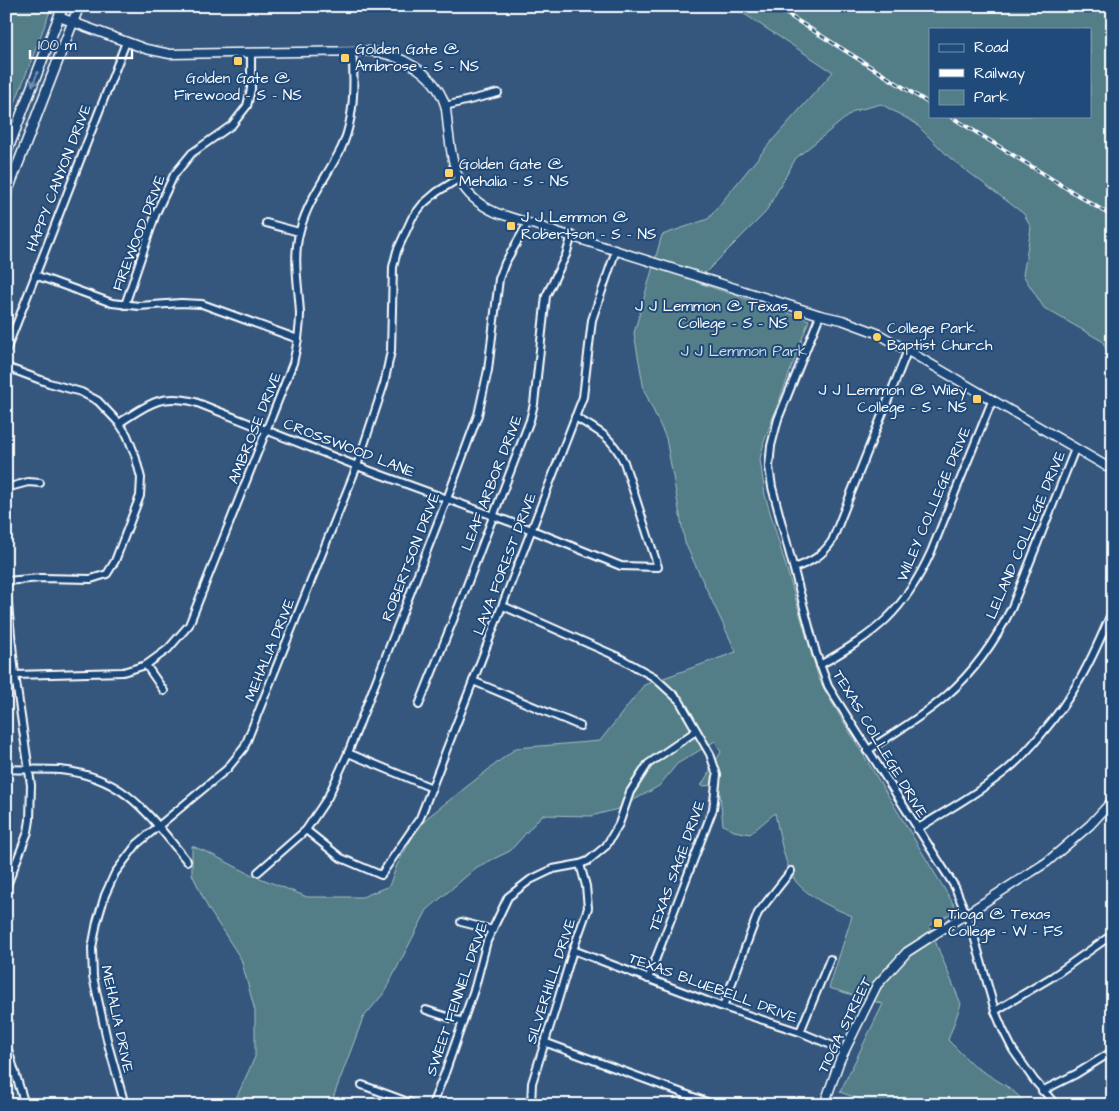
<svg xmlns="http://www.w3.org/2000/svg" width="1119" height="1111" font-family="'Architects Daughter',sans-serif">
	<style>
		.green { fill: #527e87; stroke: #a8bec3; fill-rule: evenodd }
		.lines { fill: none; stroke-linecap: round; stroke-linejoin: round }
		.minor-casing { stroke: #fff; stroke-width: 10 }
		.tertiary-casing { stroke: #fff; stroke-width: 11 }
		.secondary-casing { stroke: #fff; stroke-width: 12 }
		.minor { stroke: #1f4a7a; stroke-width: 6 }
		.tertiary { stroke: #1f4a7a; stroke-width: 8 }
		.secondary { stroke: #1f4a7a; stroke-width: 9 }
		.rail-casing { stroke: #fff; stroke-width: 4 }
		.rail { stroke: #1f4a7a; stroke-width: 2; stroke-dasharray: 5.5; stroke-linecap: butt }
		.oneway { stroke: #7992af }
		.poi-dot { fill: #ffd166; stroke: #1f4a7a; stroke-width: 2 }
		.labels { text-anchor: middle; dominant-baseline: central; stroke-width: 4; stroke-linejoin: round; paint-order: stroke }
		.poi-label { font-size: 15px; fill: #fff; stroke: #1f4a7a; text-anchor: start }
		.street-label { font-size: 15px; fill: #fff; stroke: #1f4a7a }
		.park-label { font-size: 15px; fill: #d4dfe1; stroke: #1f4a7a }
	</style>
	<rect width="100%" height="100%" fill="#35577e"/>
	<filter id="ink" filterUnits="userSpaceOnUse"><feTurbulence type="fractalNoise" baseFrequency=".02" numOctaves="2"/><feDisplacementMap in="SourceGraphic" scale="10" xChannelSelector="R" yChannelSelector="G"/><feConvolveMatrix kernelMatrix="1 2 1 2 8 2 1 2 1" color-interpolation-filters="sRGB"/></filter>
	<g filter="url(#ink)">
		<g class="green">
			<polygon points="6,6 52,6 6,127"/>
			<path d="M732 6H1113V361L1102 341 1044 308 1023 275 1031 228 1024 214 950 158 915 123 881 104 854 111 796 158 765 213 696 282 809 320 764 442 760 459 765 495 819 679 828 696 957 910 929 926 961 1004 948 1040 974 1066 1011 1089 1028 1105H875L840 1092 883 1004 829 988 852 916C833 908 814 900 799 885 785 872 779 832 775 813L750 834 734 831 723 825 719 785 701 786 721 752 715 741 677 764 659 786 618 809 591 816 542 815 510 851 477 867 427 910 384 993 363 1018 333 1098V1105H233L255 1057V1011L241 959 208 908 192 874V846L209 853 250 874 307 897H362L389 886 397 865 413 836 428 817 516 748 600 741 644 685 736 652 685 543 666 438 644 390 634 333 662 235 708 219 770 143 833 72ZM930 29H1090V116H930Z"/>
		</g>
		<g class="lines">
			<g class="minor-casing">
				<g id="minor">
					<polyline points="445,106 498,93"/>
					<polyline points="266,223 299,232"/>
					<polyline points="35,275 112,303 139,306 181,303 202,304 298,339"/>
					<polyline points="125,305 156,213 174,175 192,153 232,125 247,106 251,89 251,53"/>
					<polyline points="820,315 778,419 771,446 769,467 772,487 816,653 828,686 836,699 955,887 972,929 995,1011 1003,1030 1013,1050 1034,1080 1056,1105"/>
					<polyline points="6,351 126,42"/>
					<polyline points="6,367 49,383 81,392 98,401 119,423 127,435 135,455 141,478 140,496 115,561 107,574 91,579 41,578 6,581"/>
					<path d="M119 423C148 405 159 393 195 402L357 466 532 530 621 566 658 567 624 462C611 436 600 432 575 417"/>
					<polyline points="6,488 28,482 40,483"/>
					<path d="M794 568C811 562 822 556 832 541L907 352"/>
					<polyline points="6,585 15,675 31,785 30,820 28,832 6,888"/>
					<polyline points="503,606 616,656 654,677 679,700 710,754 717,775 713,809 648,979"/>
					<polyline points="146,665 164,691"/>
					<path d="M820 665C877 632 903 613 931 552L992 401"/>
					<path d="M15 675 123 672 146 665 168 649 189 625 293 363C297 347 300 331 300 314 299 287 292 258 300 230 308 200 327 176 341 149 355 119 355 83 352 51"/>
					<polyline points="473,681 580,726"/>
					<polyline points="419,705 462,598 530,420 534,404 546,296 566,255 572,235"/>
					<path d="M867 751C894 733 922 717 946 696 974 672 996 640 1012 607L1075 449"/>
					<polyline points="348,753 432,788"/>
					<path d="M6 769C24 770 42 769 60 770 126 777 148 814 187 861"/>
					<path d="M917 829C947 810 979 793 1007 770 1018 761 1029 749 1039 737 1075 695 1092 660 1113 609"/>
					<polyline points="306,830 341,858 381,875 420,818 583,397 592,320 616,250"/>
					<polyline points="258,872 306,830 328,797 348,753 447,499 478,415 488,370 499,279 505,263 528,223"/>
					<polyline points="461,922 493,930"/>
					<polyline points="573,950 723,1007 800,1032 845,1051"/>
					<polyline points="723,1007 758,913 791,871"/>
					<polyline points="426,1010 463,1022"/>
					<polyline points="995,1011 1052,977 1113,934"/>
					<polyline points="800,1032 830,959"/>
					<polyline points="544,1042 715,1105"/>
					<polyline points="6,1043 25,1105"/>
					<polyline points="362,1085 416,1105"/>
					<polyline points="1042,1091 1076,1074 1113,1051"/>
					<polyline points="125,1105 108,1044 93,977 92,948 97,922 105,895 115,873 137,844 227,769 244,748 357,466 384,384 391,351 393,267 397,251 412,218 423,204 437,192 458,179"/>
					<polyline points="432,1105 445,1073 475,987 487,941 508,897 530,880 553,869 580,864 588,861 606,846 619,824 630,792 648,764 696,731"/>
					<polyline points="531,1105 532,1083 555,1010 573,950 588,908 586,886 580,864"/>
				</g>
			</g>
			<g class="tertiary-casing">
				<g id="tertiary">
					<path d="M59 17 146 49 170 54 367 51C399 53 435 72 445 105 447 112 447 121 448 128 453 168 456 195 497 213L820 315 842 320 877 333 1113 470"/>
					<polyline points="824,1105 840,1060 877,985 907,952 1047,862 1090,825 1113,800"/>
				</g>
			</g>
			<g class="secondary-casing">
				<g id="secondary">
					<polyline points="6,154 63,6"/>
					<polyline points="6,195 79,6"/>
				</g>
			</g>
			<use href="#minor" class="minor"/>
			<use href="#tertiary" class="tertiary"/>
			<use href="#secondary" class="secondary"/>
			<g class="rail-casing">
				<g id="rail">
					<polyline points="774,6 930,104"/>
					<polyline points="950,116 1113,217"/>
				</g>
			</g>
			<use href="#rail" class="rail"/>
		</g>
		<defs><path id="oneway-shaft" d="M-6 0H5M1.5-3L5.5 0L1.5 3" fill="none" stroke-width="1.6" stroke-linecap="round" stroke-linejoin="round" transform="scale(1.25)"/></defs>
		<use class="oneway" href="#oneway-shaft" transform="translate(35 79) rotate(111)"/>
	</g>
	<g class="poi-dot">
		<rect x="340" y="53" width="10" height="10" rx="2.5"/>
		<rect x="233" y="56" width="10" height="10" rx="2.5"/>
		<rect x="444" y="168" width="10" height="10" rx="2.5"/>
		<rect x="506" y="221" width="10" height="10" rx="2.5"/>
		<rect x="793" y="310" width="10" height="10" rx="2.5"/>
		<circle cx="877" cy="337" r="5"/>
		<rect x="972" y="394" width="10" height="10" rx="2.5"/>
		<rect x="933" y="918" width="10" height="10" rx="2.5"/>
	</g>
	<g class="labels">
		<g class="poi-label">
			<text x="355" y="49">Golden Gate @<tspan x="355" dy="17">Ambrose - S - NS</tspan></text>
			<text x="238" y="78" text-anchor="middle">Golden Gate @<tspan x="238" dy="17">Firewood - S - NS</tspan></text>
			<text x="459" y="164">Golden Gate @<tspan x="459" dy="17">Mehalia - S - NS</tspan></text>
			<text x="521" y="217">J J Lemmon @<tspan x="521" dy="17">Robertson - S - NS</tspan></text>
			<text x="788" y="306" text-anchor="end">J J Lemmon @ Texas<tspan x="788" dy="17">College - S - NS</tspan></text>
			<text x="887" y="328">College Park<tspan x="887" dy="17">Baptist Church</tspan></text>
			<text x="967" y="390" text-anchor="end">J J Lemmon @ Wiley<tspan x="967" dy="17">College - S - NS</tspan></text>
			<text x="948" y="914">Tioga @ Texas<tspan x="948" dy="17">College - W - FS</tspan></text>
		</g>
		<g class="street-label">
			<text transform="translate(59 178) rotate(-69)">HAPPY CANYON DRIVE</text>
			<text transform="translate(139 233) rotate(-69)">FIREWOOD DRIVE</text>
			<text transform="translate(255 428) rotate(-68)">AMBROSE DRIVE</text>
			<text transform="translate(349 448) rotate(21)">CROSSWOOD LANE</text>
			<text transform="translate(492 483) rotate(-69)">LEAF ARBOR DRIVE</text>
			<text transform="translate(934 504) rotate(-67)">WILEY COLLEGE DRIVE</text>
			<text transform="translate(1026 535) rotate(-67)">LELAND COLLEGE DRIVE</text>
			<text transform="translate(411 557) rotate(-69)">ROBERTSON DRIVE</text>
			<text transform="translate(505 564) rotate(-69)">LAVA FOREST DRIVE</text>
			<text transform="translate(270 650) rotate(-68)">MEHALIA DRIVE</text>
			<text transform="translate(880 744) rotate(59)">TEXAS COLLEGE DRIVE</text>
			<text transform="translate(677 866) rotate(-70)">TEXAS SAGE DRIVE</text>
			<text transform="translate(551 981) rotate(-72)">SILVERHILL DRIVE</text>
			<text transform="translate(713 988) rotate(20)">TEXAS BLUEBELL DRIVE</text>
			<text transform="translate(457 999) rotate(-71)">SWEET FENNEL DRIVE</text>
			<text transform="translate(117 1019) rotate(78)">MEHALIA DRIVE</text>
			<text transform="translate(845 1025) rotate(-64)">TIOGA STREET</text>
		</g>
		<g class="park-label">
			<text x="744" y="351">J J Lemmon Park</text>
		</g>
	</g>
	<rect width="1119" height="1111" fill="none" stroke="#1f4a7a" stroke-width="25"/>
	<rect x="12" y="12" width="1094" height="1086" fill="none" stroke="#fff" stroke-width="2" filter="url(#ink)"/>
	<rect x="929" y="28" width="162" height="90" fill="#1f4a7a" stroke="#7992af"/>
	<rect x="939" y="44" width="25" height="8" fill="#1f4a7a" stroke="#7992af"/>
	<text x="974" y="52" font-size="15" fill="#ffffff">Road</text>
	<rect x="939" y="69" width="25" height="8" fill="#ffffff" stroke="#7992af"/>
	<text x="974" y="78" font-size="15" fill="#ffffff">Railway</text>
	<rect x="939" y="90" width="25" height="15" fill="#527e87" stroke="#7992af"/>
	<text x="974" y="102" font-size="15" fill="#ffffff">Park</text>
	<path d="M30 50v8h102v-8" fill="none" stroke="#ffffff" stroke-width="2.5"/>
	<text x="38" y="50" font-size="15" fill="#ffffff" stroke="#1f4a7a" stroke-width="4" paint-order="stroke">100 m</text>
</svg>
